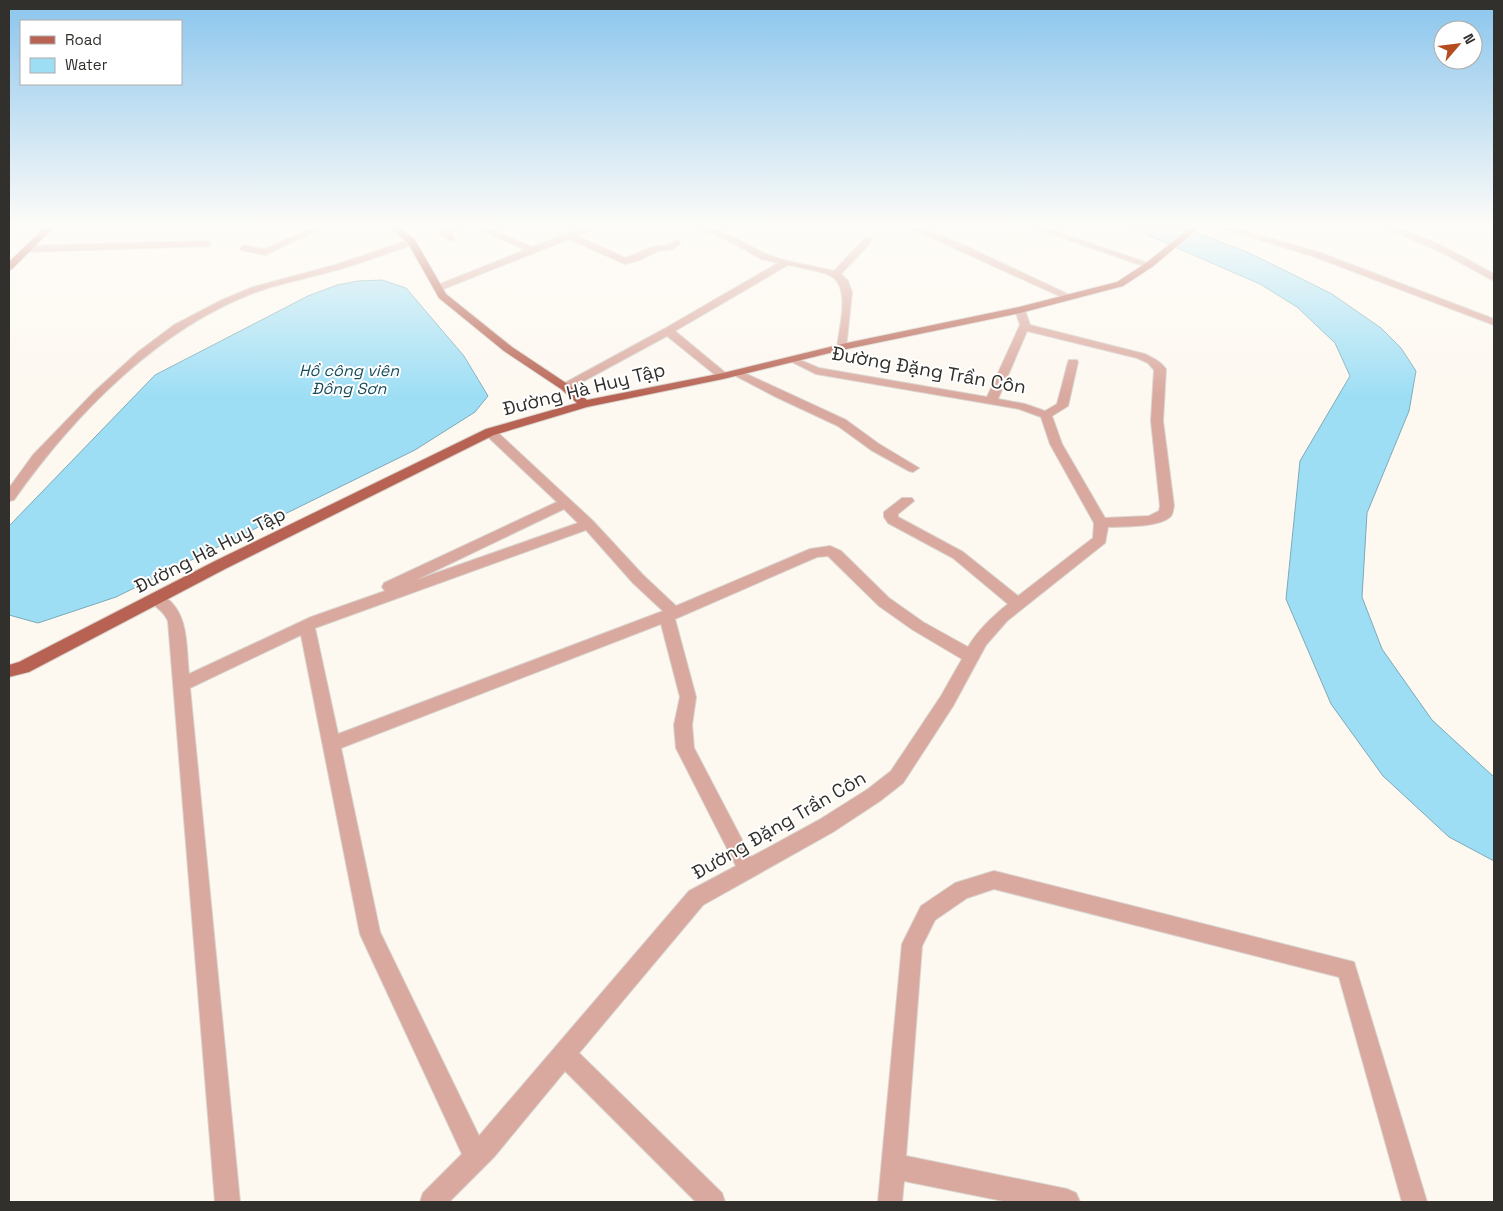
<svg xmlns="http://www.w3.org/2000/svg" width="1503" height="1211" font-family="'Space Grotesk',sans-serif">
	<style>
		.water { fill: #9ddef5; stroke: #7daab9 }
		.lines { fill: none; stroke-linecap: round; stroke-linejoin: round }
		.minor-casing { stroke: #d8d4cd; stroke-width: 2 }
		.major-casing { stroke: #d8d4cd; stroke-width: 2 }
		.minor { fill: #d9a89e; fill-rule: evenodd }
		.major { fill: #b76252; fill-rule: evenodd }
		.labels { text-anchor: middle; dominant-baseline: central; stroke-width: 4; stroke-linejoin: round; paint-order: stroke }
		.far-water-label { font-size: 16px; font-style: italic; fill: #184e5e; stroke: #fff }
		.street-label { font-size: 19px; fill: #32302d; stroke: #fff }
	</style>
	<rect width="100%" height="100%" fill="#fdf8f0"/>
	<g class="water">
		<polygon points="1131,228 1184,228 1245,251 1280,268 1332,294 1381,328 1401,348 1416,371 1409,411 1367,513 1362,597 1382,649 1432,720 1494,777 1494,861 1449,837 1383,776 1331,704 1286,599 1300,461 1350,376 1335,343 1297,307 1260,284"/>
		<polygon points="382,280 406,288 464,356 488,396 475,412 415,450 116,597 38,623 9,615 9,526 155,375 308,296 337,285 358,281"/>
	</g>
	<g class="lines">
		<g class="minor-casing">
			<g id="minor">
				<polygon points="313,228 323,228 265,255 241,250 240,248 244,245 264,249"/>
				<polygon points="448,228 459,228 450,233 455,238 454,240 448,240 439,233"/>
				<polygon points="477,228 488,228 532,247 581,228 592,228 577,236 626,258 652,247 667,245 677,240 681,243 673,249 658,251 640,260 625,264 569,239 441,290 435,290 435,286 525,250"/>
				<path d="M699 228C723 226 744 245 766 254 784 262 814 266 834 271L865 238H871V242L841 274 848 281 852 292 846 349 842 350 837 347C839 328 852 285 829 275 817 270 801 268 788 265L675 331 727 374 729 376 727 378H719L667 336 569 389H561L559 387 561 385 664 329 778 263 761 259 733 243Z"/>
				<polygon points="910,228 921,228 955,241 1074,297 1069,300 1066,299"/>
				<polygon points="1034,228 1046,228 1154,265 1152,267 1146,267"/>
				<polygon points="1222,228 1234,228 1321,253 1494,319 1494,325 1315,257"/>
				<path d="M1386 228C1412 226 1470 261 1494 274V281L1441 252Z"/>
				<path d="M412 239 415 240V244C390 252 365 262 340 269 313 277 285 282 259 291 159 327 74 415 14 500L9 501V488L33 455 95 391 138 352 174 325 222 300 253 287 335 265Z"/>
				<polygon points="207,241 211,244 210,246 27,252 23,249 27,246"/>
				<path d="M1020 307 1025 310 1030 325 1145 354C1153 358 1160 361 1166 369L1163 421 1174 506C1173 509 1173 515 1170 517 1157 528 1124 526 1108 527L1105 543 1007 621 986 645 953 706 903 783 880 801 833 832 703 905 579 1053 722 1193 725 1202H696L565 1071 494 1157 449 1202H420L423 1193 462 1154 360 934 301 635 190 688 240 1202H215L168 621C162 608 154 608 149 598L151 594C157 592 160 593 165 597 189 613 186 647 189 674L311 617 385 591 382 587 384 583 557 502 486 435 484 432 486 429H494L593 521 643 575 676 606 810 549 830 546 841 551 889 598 923 622 968 647C978 630 993 616 1008 604L953 558 888 523 884 517V512L902 498H912L914 501 898 514V517L963 552 1018 596 1093 538 1094 523 1050 444 1041 417 1019 409 816 374 788 360 793 357 819 368 987 397 1020 325 1015 310ZM1027 331 1137 358 1148 363 1154 370 1151 421 1160 506 1159 511 1149 516 1105 518 1062 444 1052 416 1068 406 1078 362 1077 360H1069L1068 362 1057 404 1045 411 1025 404 998 399ZM564 509 578 523 416 580ZM586 530 633 583 663 611 338 734 315 628ZM828 556 879 606 913 630 962 659 941 696 891 771 868 789 819 820 751 857 694 748 692 725 696 697 675 619 817 557ZM661 624 680 697 674 725 676 748 736 866 689 891 479 1136 380 932 341 748Z"/>
				<polygon points="738,370 846,420 879,444 919,468 913,472 909,471 871,450 838,426 776,397 734,375 732,373 734,371"/>
				<polygon points="994,871 1354,962 1427,1202 1402,1202 1339,977 994,889 967,898 935,920 922,946 906,1156 1067,1189 1076,1193 1080,1202 1008,1202 904,1181 902,1202 878,1202 902,944 921,906 955,883"/>
			</g>
		</g>
		<g class="major-casing">
			<g id="major">
				<polygon points="44,228 53,228 12,269 9,270 9,262"/>
				<polygon points="391,228 400,228 415,240 446,294 512,347 569,385 587,400 723,373 842,344 1019,307 1117,282 1146,263 1190,228 1199,228 1152,267 1123,286 1020,313 842,350 723,379 587,407 494,435 225,569 29,672 9,677 9,665 19,662 215,561 486,429 577,403 561,389 504,351 439,298 408,243"/>
			</g>
		</g>
		<use href="#minor" class="minor"/>
		<use href="#major" class="major"/>
	</g>
	<linearGradient id="sky" x2="0" y2="1"><stop stop-color="#8ac5ed"/><stop offset="0.57" stop-color="#fefcf8"/><stop offset="1" stop-color="#fefcf8" stop-opacity="0"/></linearGradient>
	<rect width="1503" height="397" fill="url(#sky)"/>
	<g class="labels">
		<g class="far-water-label">
			<text x="349" y="370">Hồ công viên<tspan x="349" dy="18">Đồng Sơn</tspan></text>
		</g>
		<g class="street-label">
			<text transform="translate(929 370) rotate(10)">Đường Đặng Trần Côn</text>
			<text transform="translate(584 389) rotate(-14)">Đường Hà Huy Tập</text>
			<text transform="translate(210 550) rotate(-27)">Đường Hà Huy Tập</text>
			<text transform="translate(779 825) rotate(-30)">Đường Đặng Trần Côn</text>
		</g>
	</g>
	<rect width="1503" height="1211" fill="none" stroke="#32302d" stroke-width="20"/>
	<rect x="20" y="20" width="162" height="65" fill="#ffffff" stroke="#adacab"/>
	<rect x="30" y="36" width="25" height="8" fill="#b76252" stroke="#adacab"/>
	<text x="65" y="45" font-size="15" fill="#32302d">Road</text>
	<rect x="30" y="58" width="25" height="15" fill="#9ddef5" stroke="#adacab"/>
	<text x="65" y="70" font-size="15" fill="#32302d">Water</text>
	<g transform="translate(1458 45) rotate(62)"><circle r="24" fill="#ffffff" stroke="#adacab"/>
	<path d="M0-4L9 19L0 12L-9 19Z" fill="#b34d1f"/>
	<text y="-8" font-size="14" font-weight="bold" text-anchor="middle" fill="#32302d">N</text>
	</g>
</svg>
